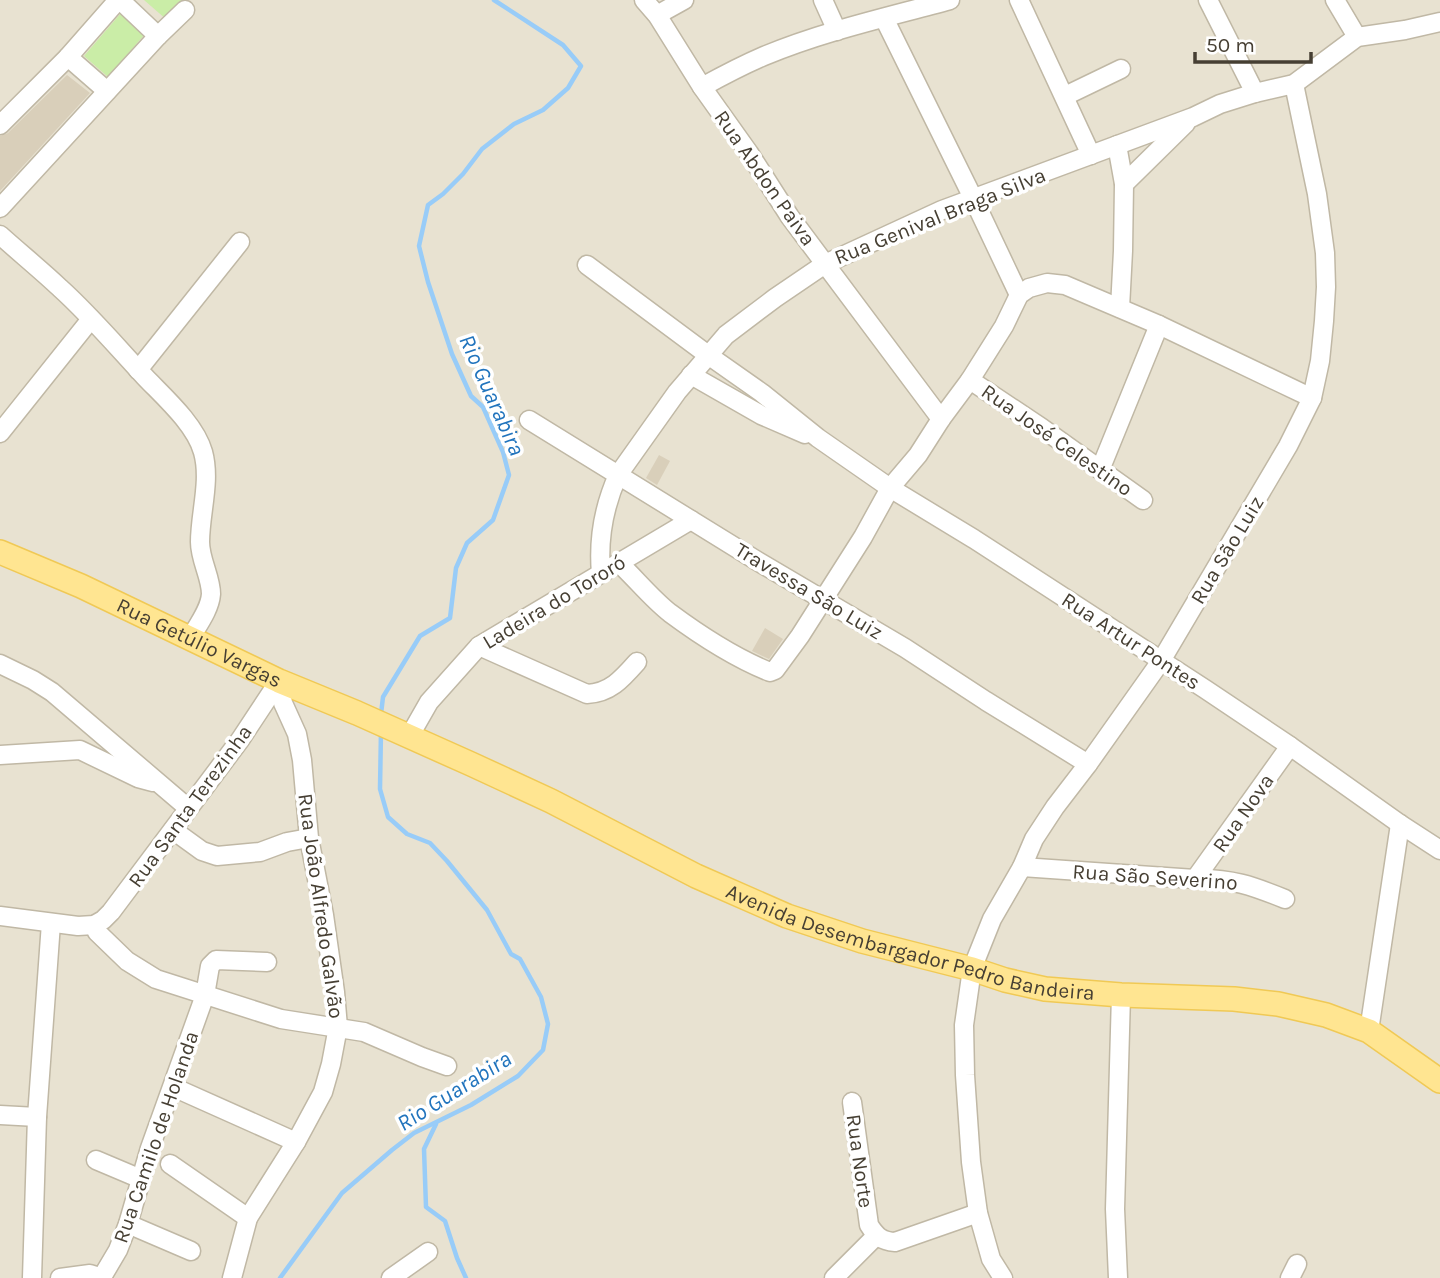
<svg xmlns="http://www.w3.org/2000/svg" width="1440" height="1278" font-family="Karla,sans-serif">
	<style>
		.residential { fill: #e8e2d1 }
		.green { fill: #caeda7 }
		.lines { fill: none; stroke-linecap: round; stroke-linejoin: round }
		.stream { stroke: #98ccf8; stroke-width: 4.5 }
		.building { fill: #d9cfba }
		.minor-casing { stroke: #c0b8a5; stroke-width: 21 }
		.major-casing { stroke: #f0c955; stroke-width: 26 }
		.minor { stroke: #fff; stroke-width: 18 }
		.major { stroke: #ffe591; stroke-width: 23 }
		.labels { text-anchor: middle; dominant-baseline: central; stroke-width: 7; stroke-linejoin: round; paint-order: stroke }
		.street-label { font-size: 21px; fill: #463f33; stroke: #fff }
		.water-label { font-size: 23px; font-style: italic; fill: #2174bd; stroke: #fff }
	</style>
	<rect width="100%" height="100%" fill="#f4efe3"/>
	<rect class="residential" x="0" y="0" width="1440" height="1278"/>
	<g class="green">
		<polygon points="144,0 184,0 167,20"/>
		<polygon points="121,13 145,34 108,77 84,56"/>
	</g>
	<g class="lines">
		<g class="stream">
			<polyline points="381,714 383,697 420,636 450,618 456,568 467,543 493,520 509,475 503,452 483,407 471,396 452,354 428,282 419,246 428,205 443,194 463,174 482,149 514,124 543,110 568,88 581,66 563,45 494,0"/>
			<polyline points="436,1124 424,1149 426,1207 445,1221 457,1258 466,1278"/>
			<polyline points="280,1278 342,1193 392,1150 414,1133 471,1105 518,1076 543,1050 548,1024 541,997 520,959 511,954 487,910 447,861 430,843 407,834 388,817 380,789 381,730"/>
		</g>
	</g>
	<g class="building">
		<polygon points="67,75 90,93 0,191 0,136 8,133"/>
		<polygon points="659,455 670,461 657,485 646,478"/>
		<polygon points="765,628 783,639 769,659 752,651"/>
	</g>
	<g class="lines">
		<g class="minor-casing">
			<g id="minor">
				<polyline points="120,0 158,36"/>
				<polyline points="644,0 657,15 702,87 749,153 790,217 941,419"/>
				<polyline points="823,0 837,31"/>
				<polyline points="1019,0 1091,155"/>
				<polyline points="1208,0 1255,93"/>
				<polyline points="1335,0 1357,37"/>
				<polyline points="657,15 684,0"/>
				<polyline points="884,18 973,198 1019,295"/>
				<polyline points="68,57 107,91"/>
				<path d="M702 87C722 76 743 65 764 56 824 31 888 17 950 0"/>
				<polyline points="1065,96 1121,69"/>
				<polyline points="0,125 68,57 118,0"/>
				<polyline points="1117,145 1124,184 1123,251 1120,308"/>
				<polyline points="1124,184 1186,123"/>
				<polyline points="0,208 158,36 185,10"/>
				<path d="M0 235C20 253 41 270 60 288 90 315 117 347 145 377 164 397 195 424 203 452 211 481 200 513 200 542 200 560 211 577 211 594 210 609 198 625 191 637"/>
				<polyline points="587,265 708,355 762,393 818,438 890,488 974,539 1205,689 1290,746 1400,824 1440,850"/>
				<polyline points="138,370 240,242"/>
				<polyline points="691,375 761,415 805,434"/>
				<polyline points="970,380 1042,428 1143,500"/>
				<polyline points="529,420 759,562 905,648 986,701 1088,764"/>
				<polyline points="0,433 91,319"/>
				<polyline points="1100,470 1159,325"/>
				<path d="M619 563C636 579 652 599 670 613 701 636 735 658 770 672L775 670 800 636 863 537 890 488 918 455 941 419 970 380 1004 326 1019 295 1029 288 1047 283 1065 285 1159 325 1312 398"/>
				<path d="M601 573C598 539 604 506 618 475L677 392 726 335 775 298 825 264 942 210 1193 117 1220 104 1255 93 1294 84 1357 37 1405 30 1440 22"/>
				<path d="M479 646 587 694C610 693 622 679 637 662"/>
				<polyline points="0,664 33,680 52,692 188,808"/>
				<polyline points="409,737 429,702 479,646 691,520"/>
				<polyline points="0,755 80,750 138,778 153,782"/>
				<polyline points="173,830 202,851 217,856 260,852 287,842 309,838"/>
				<path d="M1022 867 1195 879C1231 878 1253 886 1285 899"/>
				<polyline points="1195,879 1290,746"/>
				<polyline points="0,916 78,926 94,925 103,920 111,912 240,740 279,681"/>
				<polyline points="94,925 97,932 127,961 156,979 281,1019 364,1032 422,1057 447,1066"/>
				<polyline points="1369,1031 1400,824"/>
				<polyline points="173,1087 296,1142"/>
				<path d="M852 1102 869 1225C876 1236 881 1241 895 1242L978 1213"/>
				<polyline points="0,1115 37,1117"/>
				<polyline points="96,1160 141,1179"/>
				<polyline points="170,1164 248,1218"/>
				<polyline points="128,1224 191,1251"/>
				<polyline points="102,1277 118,1250 128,1224 150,1148 205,995 210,966 216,960 267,962"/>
				<polyline points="32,1278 37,1117 51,923"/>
				<polyline points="60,1278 90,1274 103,1278"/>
				<polyline points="232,1278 248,1218 296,1142 323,1092 331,1064 338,1027 335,992 324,915 309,838 302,760 297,734 283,703 279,681"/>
				<polyline points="391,1278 428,1252"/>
				<polyline points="834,1278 876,1236"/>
				<polyline points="1003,1278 991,1259 978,1213 971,1162 965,1075 964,1025 972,969 992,919 1022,867 1034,839 1055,807 1088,764 1161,661 1288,446 1312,398 1320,361 1324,321 1326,287 1325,253 1317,194 1294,84"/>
				<polyline points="1118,1278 1115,1209 1121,995"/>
				<polyline points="1290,1278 1297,1264"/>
			</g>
		</g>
		<g class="major-casing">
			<g id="major">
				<path id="s1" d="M0 552 81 586 279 681 357 713 471 764 551 801 696 876 787 916 862 941 972 969 1005 980 1045 989 1121 995 1234 999 1278 1004 1326 1015 1369 1031 1440 1081"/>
			</g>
		</g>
		<use href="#minor" class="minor"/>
		<use href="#major" class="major"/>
	</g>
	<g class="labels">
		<g class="street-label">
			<text transform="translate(765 178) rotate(55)">Rua Abdon Paiva</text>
			<text transform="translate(940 216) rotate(-22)">Rua Genival Braga Silva</text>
			<text transform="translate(1057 440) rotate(35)">Rua José Celestino</text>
			<text transform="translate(1227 550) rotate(-59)">Rua São Luiz</text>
			<text transform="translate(809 591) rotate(31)">Travessa São Luiz</text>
			<text transform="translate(554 602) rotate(-31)">Ladeira do Tororó</text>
			<text transform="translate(1131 641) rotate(33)">Rua Artur Pontes</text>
			<text stroke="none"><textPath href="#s1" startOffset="219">Rua Getúlio Vargas</textPath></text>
			<text transform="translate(190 806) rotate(-54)">Rua Santa Terezinha</text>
			<text transform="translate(1243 813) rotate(-55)">Rua Nova</text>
			<text transform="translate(1155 877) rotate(4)">Rua São Severino</text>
			<text transform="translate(321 906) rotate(82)">Rua João Alfredo Galvão</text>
			<text stroke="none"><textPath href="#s1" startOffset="994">Avenida Desembargador Pedro Bandeira</textPath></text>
			<text transform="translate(156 1137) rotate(-71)">Rua Camilo de Holanda</text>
			<text transform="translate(860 1161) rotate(82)">Rua Norte</text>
		</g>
		<g class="water-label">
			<text transform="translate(492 395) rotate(66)">Rio Guarabira</text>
			<text transform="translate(454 1091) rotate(-32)">Rio Guarabira</text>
		</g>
	</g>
	<path d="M1195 52v10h116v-10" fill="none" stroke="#463f33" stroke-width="3.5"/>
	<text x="1206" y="52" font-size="21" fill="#463f33" stroke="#ffffff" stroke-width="5" paint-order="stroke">50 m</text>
</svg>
